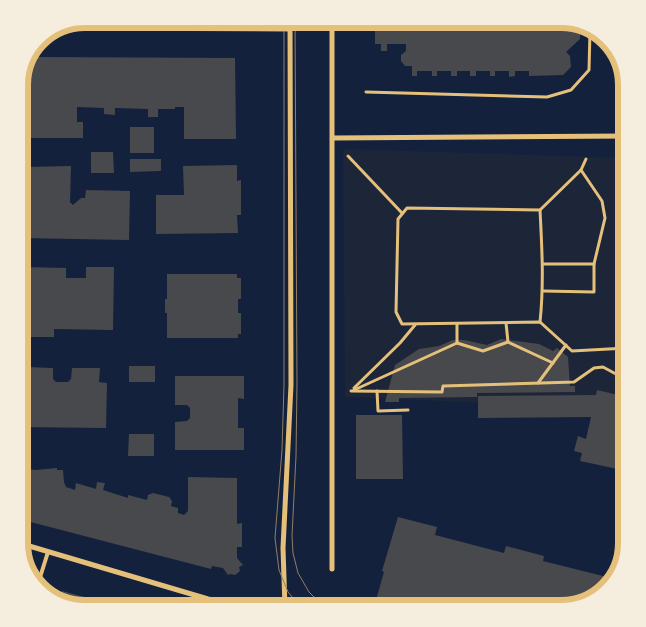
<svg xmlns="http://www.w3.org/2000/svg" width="646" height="627" font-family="Cabin,sans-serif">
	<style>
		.green { fill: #1d2539 }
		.building { fill: #48494c }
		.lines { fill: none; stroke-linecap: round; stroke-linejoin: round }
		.path { stroke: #e5c07b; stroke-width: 3 }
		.service { stroke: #e5c07b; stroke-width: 4 }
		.minor { stroke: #e5c07b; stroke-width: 5 }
		.tram { stroke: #918062; stroke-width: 1 }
		.rim { fill: none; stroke: #e5c07b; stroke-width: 6 }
	</style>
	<rect width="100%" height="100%" fill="#14213d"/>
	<polygon class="green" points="343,149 623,158 627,165 627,409 345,397"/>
	<g class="building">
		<polygon points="375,19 565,19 580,26 580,39 566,52 570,56 571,67 563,75 529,76 529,71 515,71 515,76 509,77 509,71 495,71 495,76 490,76 490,71 476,71 476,76 470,76 470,71 457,71 457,76 451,76 451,71 437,71 437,76 432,76 432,71 417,71 417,76 412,76 412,66 405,66 401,61 401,55 406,51 406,44 387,44 387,51 381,51 381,44 375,44"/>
		<polygon points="33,54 36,57 235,58 236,139 184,139 184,107 175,107 175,109 158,109 158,117 148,117 148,109 115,108 115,115 104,114 104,108 77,107 77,122 83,122 83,138 23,138 23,106 19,106 19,81 23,81 23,71"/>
		<rect x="130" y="127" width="24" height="26"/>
		<polygon points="91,152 113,152 114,173 91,173"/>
		<polygon points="130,159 161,159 161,171 130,172"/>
		<polygon points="237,165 237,181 241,180 241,215 237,215 238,233 156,234 156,195 184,195 183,166"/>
		<polygon points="71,166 70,202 73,205 81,198 85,198 86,190 130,191 129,240 22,238 22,218 19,218 19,183 23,183 24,167"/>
		<polygon points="21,267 66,268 66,278 86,278 86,267 114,267 113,330 54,329 54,337 20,337 19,287 21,287"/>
		<polygon points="167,274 237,274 237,278 241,278 241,299 238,299 238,313 241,313 241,334 238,334 238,338 167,338 167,313 165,313 165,299 167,299"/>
		<polygon points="501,339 539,344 553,351 557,348 568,357 570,386 575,386 575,392 477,393 477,397 399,398 399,402 385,402 395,365 419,349 439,346 453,340 464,340 487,345"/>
		<rect x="129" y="366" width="26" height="16"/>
		<polygon points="25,367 53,368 53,379 56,382 68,382 71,379 72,368 100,368 99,382 107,383 106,428 19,427 19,381 25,382"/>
		<polygon points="175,376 244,376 244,399 238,398 238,428 244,428 244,450 175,450 175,422 187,421 190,418 190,408 187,405 175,405"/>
		<polygon points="597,390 627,397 627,471 580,461 582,453 574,451 578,436 586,439 591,417 478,418 478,396 596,395"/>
		<polygon points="356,415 402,415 403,479 356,479"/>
		<polygon points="129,434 154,434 154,456 128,456"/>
		<polygon points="19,468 35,470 57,468 57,470 63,470 64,482 66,487 75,490 76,483 96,489 97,482 105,483 103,490 128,498 128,495 147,500 148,495 153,493 169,497 172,501 171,506 178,508 178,513 184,515 188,511 188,477 237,478 237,524 242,523 242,547 237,547 237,558 243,565 239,567 240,571 235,575 230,574 228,575 223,568 212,566 211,569 19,519"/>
		<polygon points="398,517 437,527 435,535 504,553 506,546 544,556 543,561 611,578 605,592 562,608 435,608 417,603 415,608 407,608 376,600 384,572 382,571"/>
		<polygon points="62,591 125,608 85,608 61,597"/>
	</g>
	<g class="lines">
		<g class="path">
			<polyline points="366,92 547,97 571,90 589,70 590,31"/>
			<polyline points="348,156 402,213"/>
			<polyline points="586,159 581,170 540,210 407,208 398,219 396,312 402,324 540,322 572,351 627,348"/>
			<path d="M540 210C542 248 544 284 540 322"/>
			<polyline points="543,264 594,264"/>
			<polyline points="543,291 594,292 594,264 605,218 602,201 581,170"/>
			<polyline points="506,323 508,342"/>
			<polyline points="457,324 457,343"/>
			<polyline points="538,383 566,345"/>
			<polyline points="354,388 400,343 415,325"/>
			<polyline points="354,390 457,343 483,351 508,342 553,363"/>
			<polyline points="351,391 442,392 443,386 574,382 594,368 603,367 627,380"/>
			<polyline points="377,391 378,411 408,410"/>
		</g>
		<polyline class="service" points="37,587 48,552"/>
		<g class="minor">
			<polyline points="332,19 332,569"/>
			<polyline points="61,28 290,29"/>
			<polyline points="333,138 627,136"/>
			<polyline points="19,543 208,599 247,608"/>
			<polyline points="285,608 283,548 291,385 290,19"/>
		</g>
		<g class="tram">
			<polyline points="284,19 284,385 282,450 275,538 279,570 288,592 301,608"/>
			<polyline points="295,19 297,383 296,456 292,536 293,553 298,573 309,592 325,608"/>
		</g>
	</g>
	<path d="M0 0H646V627H0ZM85 28H561A57 57 0 0 1 618 85V543A57 57 0 0 1 561 600H85A57 57 0 0 1 28 543V85A57 57 0 0 1 85 28Z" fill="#f5edde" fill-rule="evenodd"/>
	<path class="rim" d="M85 28H561A57 57 0 0 1 618 85V543A57 57 0 0 1 561 600H85A57 57 0 0 1 28 543V85A57 57 0 0 1 85 28Z"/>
</svg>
